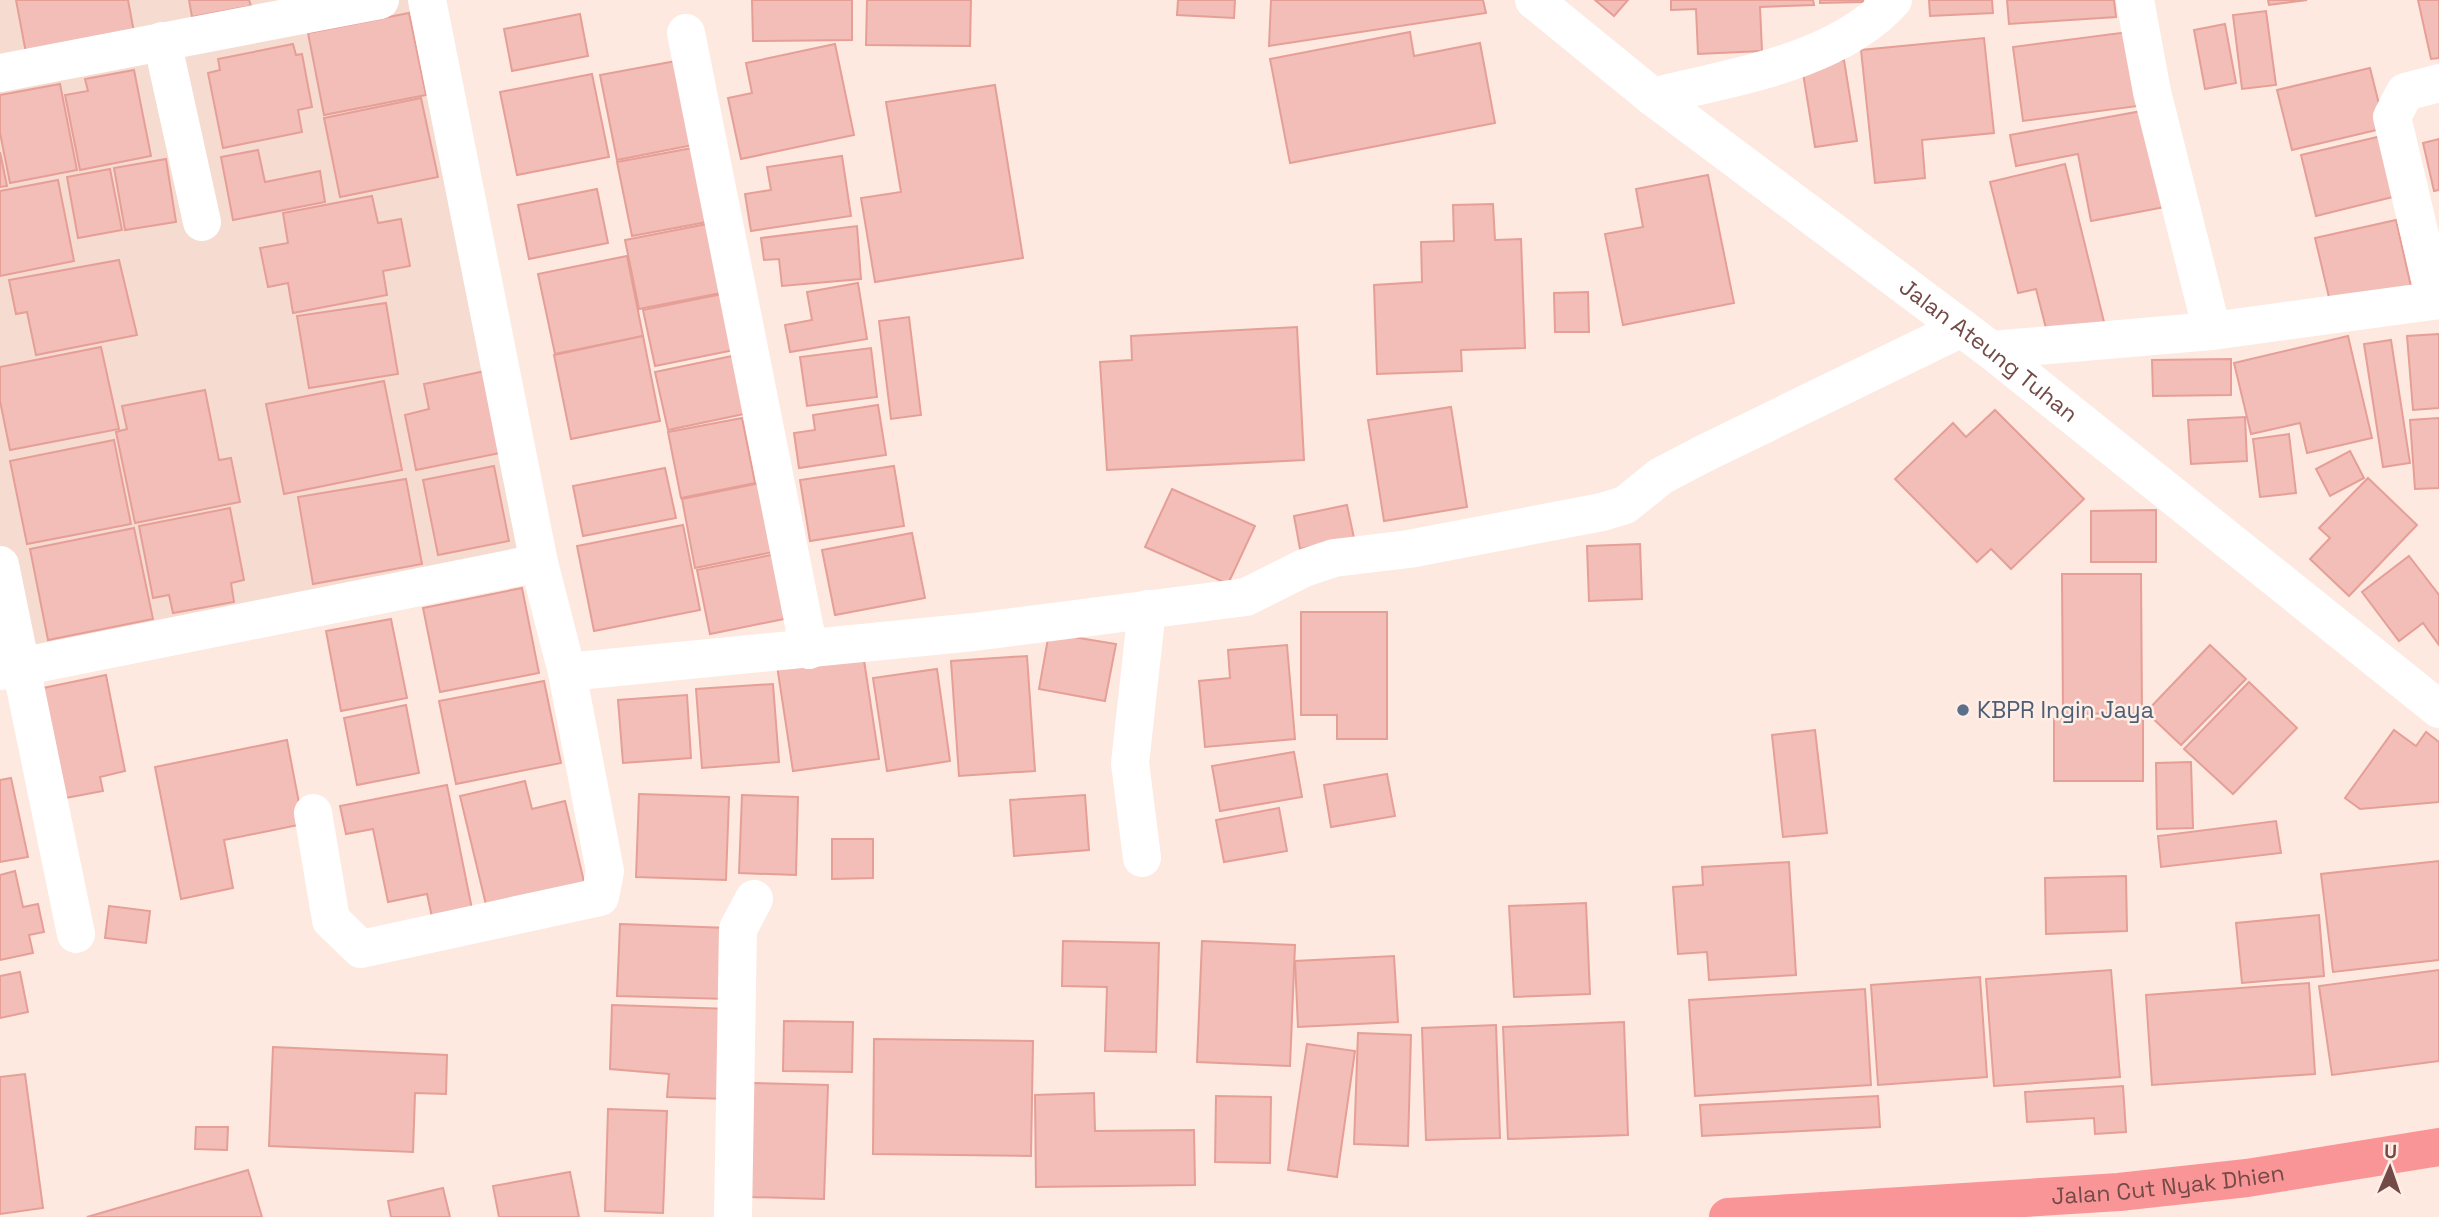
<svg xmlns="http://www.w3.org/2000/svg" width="2439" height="1217" font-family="'Space Grotesk',sans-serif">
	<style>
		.residential { fill: #f6dbd1 }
		.building { fill: #f2beb7; stroke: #e59f97; stroke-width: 2 }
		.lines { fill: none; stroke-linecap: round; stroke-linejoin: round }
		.street { stroke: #fff; stroke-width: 38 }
		.secondary { stroke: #fff; stroke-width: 38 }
		.highway { stroke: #f99597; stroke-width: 38 }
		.service-dot { fill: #5c6f8a; stroke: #ffeee6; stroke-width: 2.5 }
		.labels { text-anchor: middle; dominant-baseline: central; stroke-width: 5; stroke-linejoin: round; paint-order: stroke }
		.street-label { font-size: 23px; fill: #734a47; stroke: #ffeee6 }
		.service-label { font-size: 23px; fill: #4e5e75; stroke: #ffeee6; text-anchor: start }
	</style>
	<rect width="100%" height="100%" fill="#fde9e0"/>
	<polygon class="residential" points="0,0 436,0 552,565 0,667"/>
	<g class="building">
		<polygon points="16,0 128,0 134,32 26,53"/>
		<polygon points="189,0 249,0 251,6 192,17"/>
		<polygon points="752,0 852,0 852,40 753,41"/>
		<polygon points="867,0 971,0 970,46 866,45"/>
		<polygon points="1178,0 1235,0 1234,18 1177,15"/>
		<polygon points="1271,0 1483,0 1486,13 1269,46"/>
		<polygon points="1595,0 1628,0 1614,16"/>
		<polygon points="1671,0 1813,0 1814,5 1760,7 1762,51 1698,54 1696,9 1671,10"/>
		<polygon points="1820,0 1863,0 1863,2 1820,3"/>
		<polygon points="1929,0 1992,0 1993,13 1930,16"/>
		<polygon points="2007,0 2114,0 2116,17 2009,24"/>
		<polygon points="2268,0 2307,0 2269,5"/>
		<polygon points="2418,0 2439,0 2439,58 2431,59"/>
		<polygon points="2266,11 2276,85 2242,89 2233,15"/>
		<polygon points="409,13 426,95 324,115 308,33"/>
		<polygon points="580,14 588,56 512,71 504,29"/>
		<polygon points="2225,24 2236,83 2205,89 2194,30"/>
		<polygon points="1410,32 1414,56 1480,43 1495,123 1290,163 1270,59"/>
		<polygon points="2128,32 2138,106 2023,121 2013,47"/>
		<polygon points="1984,38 1994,133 1922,140 1925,178 1875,183 1861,50"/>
		<polygon points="293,44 296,55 302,54 312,107 298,110 302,132 223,148 208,73 220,70 218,59"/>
		<polygon points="835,44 854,135 741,159 728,98 752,93 746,63"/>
		<polygon points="1844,60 1857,141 1815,147 1802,67"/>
		<polygon points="676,61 693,145 617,160 600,75"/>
		<polygon points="2370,68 2385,128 2292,150 2277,90"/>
		<polygon points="134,70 151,156 80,170 65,95 88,91 85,79"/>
		<polygon points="592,74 609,157 517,175 500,92"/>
		<polygon points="60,84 77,170 10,183 0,133 0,95"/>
		<polygon points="995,85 1023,258 875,282 861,198 901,192 886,102"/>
		<polygon points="421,98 438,177 340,197 324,118"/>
		<polygon points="2147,110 2165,207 2091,221 2078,154 2016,166 2010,135"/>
		<polygon points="2390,134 2405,194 2316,216 2301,155"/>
		<polygon points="2439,139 2439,190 2434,191 2423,143"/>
		<polygon points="692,148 707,222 632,236 617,162"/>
		<polygon points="258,150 265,182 320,171 325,202 233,220 221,157"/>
		<polygon points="0,152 7,186 0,187"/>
		<polygon points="842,156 851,216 751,231 745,194 771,190 767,167"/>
		<polygon points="166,159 176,222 125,230 114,168"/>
		<polygon points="2065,164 2105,326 2049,340 2036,289 2018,293 1990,182"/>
		<polygon points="110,169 122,230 78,238 67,177"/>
		<polygon points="1708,175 1734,303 1623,325 1605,234 1643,227 1636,189"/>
		<polygon points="58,180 74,261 0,276 0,191"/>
		<polygon points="597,189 608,243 529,259 518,205"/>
		<polygon points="372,196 378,223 401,219 410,266 383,271 387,295 293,313 288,283 268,287 260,248 288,243 283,213"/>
		<polygon points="1493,204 1495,240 1521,239 1525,348 1461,350 1462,371 1377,374 1374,285 1422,282 1421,242 1454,241 1453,205"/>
		<polygon points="2396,220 2412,291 2332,310 2315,238"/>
		<polygon points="717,222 731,291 639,309 625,240"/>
		<polygon points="857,226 861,279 782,286 779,259 764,260 761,238"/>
		<polygon points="627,256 643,336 555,354 538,274"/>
		<polygon points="119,260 137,335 36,355 27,312 16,314 9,280"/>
		<polygon points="858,283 867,339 790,352 785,325 812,320 807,292"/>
		<polygon points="1588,292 1589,332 1555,332 1554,293"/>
		<polygon points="722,294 734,350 655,366 643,310"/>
		<polygon points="386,303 398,374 309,388 297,316"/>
		<polygon points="909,317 921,415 891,419 879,321"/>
		<polygon points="1297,327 1304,460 1107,470 1100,362 1132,360 1131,336"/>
		<polygon points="2439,334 2439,408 2413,410 2407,336"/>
		<polygon points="643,336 660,421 571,439 554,355"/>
		<polygon points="2348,336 2372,438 2307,453 2300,423 2251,434 2234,363"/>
		<polygon points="2391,340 2410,463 2383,467 2364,344"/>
		<polygon points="101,347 119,429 10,450 0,401 0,367"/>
		<polygon points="871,348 877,397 807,406 800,357"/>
		<polygon points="737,355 749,413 668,430 655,372"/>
		<polygon points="2231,359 2231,395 2153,396 2152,360"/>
		<polygon points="485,371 500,453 416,470 405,415 429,409 424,384"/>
		<polygon points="384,381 402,470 284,494 266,404"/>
		<polygon points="205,390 219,460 231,458 240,502 135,523 116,432 127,429 122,406"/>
		<polygon points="878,405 886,455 799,468 794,433 815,430 813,415"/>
		<polygon points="1451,407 1467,507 1384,521 1368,420"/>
		<polygon points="1995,410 2084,499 2011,569 1991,549 1977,562 1895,479 1953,423 1966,437"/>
		<polygon points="2245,417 2247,461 2191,464 2188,420"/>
		<polygon points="742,418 755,483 681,498 668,432"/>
		<polygon points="2439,418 2439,488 2415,489 2410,420"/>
		<polygon points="2289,434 2296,493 2260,497 2253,439"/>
		<polygon points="114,440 131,524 27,544 10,461"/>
		<polygon points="2350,451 2364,478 2330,496 2316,469"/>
		<polygon points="494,466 509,541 438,555 423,480"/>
		<polygon points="894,466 904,526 810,541 800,480"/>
		<polygon points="665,468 676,518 583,536 573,486"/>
		<polygon points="2368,478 2417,525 2349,596 2310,559 2330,538 2319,528"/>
		<polygon points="406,479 422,564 313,584 298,497"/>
		<polygon points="765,482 778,551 695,568 682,499"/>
		<polygon points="1172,489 1255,526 1228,584 1145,547"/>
		<polygon points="1347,505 1354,538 1300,549 1294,516"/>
		<polygon points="230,508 244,580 231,583 234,602 173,613 169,595 153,598 139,526"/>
		<polygon points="2156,510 2156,562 2091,562 2091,511"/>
		<polygon points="683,525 700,610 594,631 577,546"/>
		<polygon points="134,528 153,619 48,640 30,549"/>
		<polygon points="912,533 925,598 835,615 822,550"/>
		<polygon points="1640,544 1642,599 1589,601 1587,546"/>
		<polygon points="776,554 789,618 710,634 697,570"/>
		<polygon points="2409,556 2439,595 2439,645 2423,623 2399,641 2362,592"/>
		<polygon points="2062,574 2141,574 2142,713 2063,714"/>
		<polygon points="522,588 539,673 440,692 423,608"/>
		<polygon points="1301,612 1387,612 1387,739 1337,739 1337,715 1301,715"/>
		<polygon points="391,619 407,698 341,711 326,631"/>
		<polygon points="1049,633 1116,644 1105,701 1039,689"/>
		<polygon points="1287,645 1295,739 1205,747 1199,681 1230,678 1228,650"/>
		<polygon points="2210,645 2246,679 2181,745 2146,712"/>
		<polygon points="862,647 879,759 793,771 776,659"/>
		<polygon points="1027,656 1035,771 959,776 951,661"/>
		<polygon points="937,669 950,761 887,771 873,678"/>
		<polygon points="106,675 125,771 100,777 103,791 60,799 38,689"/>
		<polygon points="544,681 561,763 456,784 439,701"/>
		<polygon points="2249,682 2297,728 2233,794 2184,749"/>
		<polygon points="773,684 779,762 702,768 696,689"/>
		<polygon points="687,695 691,758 623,763 618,700"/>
		<polygon points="406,705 419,773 357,785 344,718"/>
		<polygon points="2143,718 2143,781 2054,781 2054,719"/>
		<polygon points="1815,730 1827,833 1783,837 1772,735"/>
		<polygon points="2394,730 2416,746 2426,732 2439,742 2439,802 2360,809 2345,798"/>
		<polygon points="287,740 303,824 224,840 233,888 181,899 155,767"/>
		<polygon points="1294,752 1302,797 1220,811 1212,766"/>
		<polygon points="2191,762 2193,828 2157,829 2156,763"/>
		<polygon points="1387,774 1395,816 1331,827 1324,785"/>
		<polygon points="11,778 28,857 0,862 0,780"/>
		<polygon points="525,781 532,809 565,801 585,886 487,909 460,796"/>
		<polygon points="447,785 472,909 432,917 427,894 388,902 373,829 346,834 340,806"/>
		<polygon points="639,794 729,797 726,880 636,877"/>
		<polygon points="742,795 798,797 796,875 739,873"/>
		<polygon points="1085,795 1089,850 1014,856 1010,800"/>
		<polygon points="1279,808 1287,851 1224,862 1216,820"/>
		<polygon points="2276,821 2281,853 2161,867 2158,836"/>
		<polygon points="832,839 873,839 873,878 832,879"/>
		<polygon points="2439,861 2439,960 2333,972 2321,874"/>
		<polygon points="1789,862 1796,975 1709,980 1707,952 1678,954 1673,887 1703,885 1702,867"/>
		<polygon points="15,871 23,907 38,904 44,932 29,935 33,953 0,960 0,875"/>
		<polygon points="2126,876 2127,931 2046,934 2045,878"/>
		<polygon points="1586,903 1590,994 1514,997 1509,906"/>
		<polygon points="109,906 150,911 146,943 105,938"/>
		<polygon points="2319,915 2324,976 2242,983 2236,923"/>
		<polygon points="620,924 729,928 727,999 617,996"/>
		<polygon points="1063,941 1159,943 1156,1052 1105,1051 1107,987 1062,986"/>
		<polygon points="1202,941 1295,945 1290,1066 1197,1062"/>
		<polygon points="1394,956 1398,1022 1298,1027 1295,961"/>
		<polygon points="2111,970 2120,1077 1994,1086 1986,979"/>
		<polygon points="2439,970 2439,1061 2332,1075 2319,986"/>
		<polygon points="20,972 28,1012 0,1018 0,976"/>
		<polygon points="1980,977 1987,1077 1878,1085 1871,985"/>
		<polygon points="2309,983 2315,1074 2152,1085 2146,995"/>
		<polygon points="1865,989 1871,1085 1695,1096 1689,1000"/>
		<polygon points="612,1005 730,1009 727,1099 667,1097 669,1074 610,1069"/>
		<polygon points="784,1021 853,1022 852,1072 783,1071"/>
		<polygon points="1624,1022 1628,1135 1508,1139 1503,1027"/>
		<polygon points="1496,1025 1500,1138 1426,1140 1422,1028"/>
		<polygon points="1358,1033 1411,1035 1408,1146 1354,1144"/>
		<polygon points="874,1039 1033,1041 1031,1156 873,1154"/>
		<polygon points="1307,1044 1355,1051 1337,1177 1288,1170"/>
		<polygon points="273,1047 447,1055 446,1094 415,1093 413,1152 269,1146"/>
		<polygon points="25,1074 43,1208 0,1214 0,1077"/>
		<polygon points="753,1083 828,1085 824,1199 749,1197"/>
		<polygon points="2123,1086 2126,1132 2095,1134 2094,1118 2027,1122 2025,1092"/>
		<polygon points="1094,1093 1095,1131 1194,1130 1195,1185 1036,1187 1035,1095"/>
		<polygon points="1216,1096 1271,1097 1270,1163 1215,1162"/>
		<polygon points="1878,1096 1880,1127 1702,1136 1700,1105"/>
		<polygon points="608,1109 667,1111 663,1213 605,1211"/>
		<polygon points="196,1127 228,1127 227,1150 195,1149"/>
		<polygon points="248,1170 262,1217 87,1217"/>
		<polygon points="570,1172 579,1217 499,1217 493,1186"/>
		<polygon points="443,1188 450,1217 391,1217 388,1201"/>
	</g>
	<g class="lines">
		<g class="street">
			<polyline points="2135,0 2152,92 2212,331"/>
			<polyline points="686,33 809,650"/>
			<polyline points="162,41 202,222"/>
			<polyline points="0,73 380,0"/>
			<path d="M1653 97C1731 77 1837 63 1893 0"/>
			<polyline points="2435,299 2392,117 2405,92 2439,83"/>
			<polyline points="1991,350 2212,331 2439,300"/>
			<polyline points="0,565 76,934"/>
			<polyline points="0,671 539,563"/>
			<polyline points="567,672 974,632 1246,597 1304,568 1334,558 1409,549 1602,512 1625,505 1661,476 1705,453 1962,328"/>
			<polyline points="313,813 331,920 361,949 600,897 605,871 567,672 539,563 427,0"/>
			<polyline points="1142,858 1130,763 1147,609"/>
			<polyline points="733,1217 738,929 754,899"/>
		</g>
		<path class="secondary" id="s1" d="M1534 0 1653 97 1991 350 2439 709"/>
		<path class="highway" id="s2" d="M1728 1217 2119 1192 2247 1178 2439 1147"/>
	</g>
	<circle class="service-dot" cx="1963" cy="710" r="7"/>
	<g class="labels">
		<g class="street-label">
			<text stroke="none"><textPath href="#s1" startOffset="574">Jalan Ateung Tuhan</textPath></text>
			<text stroke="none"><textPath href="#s2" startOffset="441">Jalan Cut Nyak Dhien</textPath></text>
		</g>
		<g class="service-label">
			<text x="1977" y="710">KBPR Ingin Jaya</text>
		</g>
	</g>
	<g transform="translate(2390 1168) rotate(2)" stroke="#ffeee6" stroke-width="5" paint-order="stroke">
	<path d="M0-5L12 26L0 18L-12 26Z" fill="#734a47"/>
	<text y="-10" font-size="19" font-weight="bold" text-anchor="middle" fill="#734a47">U</text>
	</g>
</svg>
